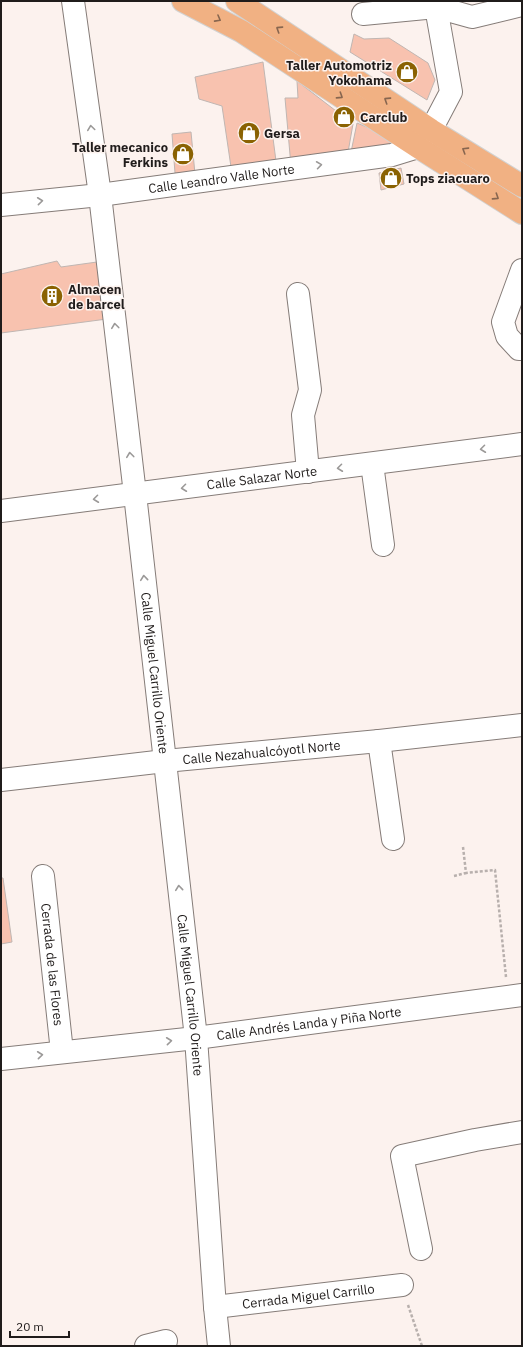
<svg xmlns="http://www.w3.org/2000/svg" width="523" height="1347" font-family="'IBM Plex Sans',sans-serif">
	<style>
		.building { fill: #f8c2af; stroke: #c0b6b2 }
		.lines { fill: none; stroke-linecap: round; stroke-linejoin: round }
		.minor-casing { stroke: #857c78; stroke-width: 24 }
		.major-casing { stroke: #d2d2d1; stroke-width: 24 }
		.path { stroke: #b8b0ad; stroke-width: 2.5; stroke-dasharray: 3 2; stroke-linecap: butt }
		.minor { stroke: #fff; stroke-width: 22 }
		.major { stroke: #f1b183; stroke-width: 22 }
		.oneway { stroke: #88664f }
		.oneway2 { stroke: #9b9998 }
		.labels { text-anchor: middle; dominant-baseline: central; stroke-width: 3; stroke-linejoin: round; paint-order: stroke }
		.poi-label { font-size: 13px; font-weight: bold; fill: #201c1b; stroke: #fcf2ee; text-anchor: start }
		.street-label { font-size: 13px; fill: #201c1b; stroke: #fcf2ee }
	</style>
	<rect width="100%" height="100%" fill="#fcf2ee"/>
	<g class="building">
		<polygon points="354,34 364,39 389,38 428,63 435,80 427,100 350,52"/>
		<polygon points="263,62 276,161 231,167 222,106 199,99 195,77"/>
		<polygon points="297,81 353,124 347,158 291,166 285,98 298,98"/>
		<polygon points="357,123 407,144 350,157"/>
		<polygon points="191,132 195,174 175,173 172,134"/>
		<polygon points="401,168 404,184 381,190 379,173"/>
		<polygon points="57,261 61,267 97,262 107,319 1,333 1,274"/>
		<polygon points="1,878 3,878 12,942 1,944"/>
	</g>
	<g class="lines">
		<g class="minor-casing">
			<g id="minor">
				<path id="s1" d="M73 1 100 195 135 494 196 1038 215 1307 219 1346"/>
				<polyline points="363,14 436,7 472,17 522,5"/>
				<path id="s2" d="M1 205 100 195 392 155 418 147 431 130 451 92 436 7"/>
				<polyline points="522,270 503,322 507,336 519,349 522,349"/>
				<polyline points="298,294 310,390 303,415 308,472"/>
				<polyline points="372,464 383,545"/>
				<path id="s3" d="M1 511 522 444"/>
				<polyline points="379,741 393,839"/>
				<path id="s4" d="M1 780 165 761 379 741 522 725"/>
				<path id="s5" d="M43 876 62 1052"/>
				<path id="s6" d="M1 1059 196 1038 522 995"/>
				<polyline points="421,1249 402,1156 475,1140 522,1132"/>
				<path id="s7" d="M215 1307 402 1285"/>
				<polyline points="146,1346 166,1341"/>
			</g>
		</g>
		<g class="major-casing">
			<g id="major">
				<polyline points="183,1 241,31 418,147 522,213"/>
				<polyline points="237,1 431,130 522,186"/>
			</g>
		</g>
		<g class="path">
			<polyline points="463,847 466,873 495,870 506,977"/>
			<polyline points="454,876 466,873"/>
			<polyline points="408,1305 422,1346"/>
		</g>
		<use href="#minor" class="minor"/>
		<use href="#major" class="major"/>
	</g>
	<defs><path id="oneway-chevron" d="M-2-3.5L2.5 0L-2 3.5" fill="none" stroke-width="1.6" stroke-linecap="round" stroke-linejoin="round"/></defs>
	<g class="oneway">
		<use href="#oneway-chevron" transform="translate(218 19) rotate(29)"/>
		<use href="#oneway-chevron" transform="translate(279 29) rotate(-147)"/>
		<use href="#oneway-chevron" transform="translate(340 96) rotate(33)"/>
		<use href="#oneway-chevron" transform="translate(387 100) rotate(-147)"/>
		<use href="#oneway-chevron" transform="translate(465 150) rotate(-148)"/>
		<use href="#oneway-chevron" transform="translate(496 197) rotate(33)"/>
	</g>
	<g class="oneway2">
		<use href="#oneway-chevron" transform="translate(91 128) rotate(-98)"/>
		<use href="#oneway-chevron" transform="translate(319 165) rotate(-8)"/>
		<use href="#oneway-chevron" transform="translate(40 201) rotate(-6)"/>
		<use href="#oneway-chevron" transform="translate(115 326) rotate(-97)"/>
		<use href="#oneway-chevron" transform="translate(483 449) rotate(173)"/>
		<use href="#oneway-chevron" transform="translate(130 455) rotate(-97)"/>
		<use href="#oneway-chevron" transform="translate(340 468) rotate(173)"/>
		<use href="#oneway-chevron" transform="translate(184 488) rotate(173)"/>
		<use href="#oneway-chevron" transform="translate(96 499) rotate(173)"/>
		<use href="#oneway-chevron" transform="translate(144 578) rotate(-96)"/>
		<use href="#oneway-chevron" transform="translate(179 888) rotate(-96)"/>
		<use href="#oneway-chevron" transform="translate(169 1041) rotate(-6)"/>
		<use href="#oneway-chevron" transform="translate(40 1055) rotate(-6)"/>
	</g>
	<defs>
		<g id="shop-disc" transform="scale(1.15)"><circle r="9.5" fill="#8a6202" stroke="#fcf2ee"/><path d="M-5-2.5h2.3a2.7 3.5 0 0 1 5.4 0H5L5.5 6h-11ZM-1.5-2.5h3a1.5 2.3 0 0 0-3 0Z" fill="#fff"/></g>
		<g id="building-disc" transform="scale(1.15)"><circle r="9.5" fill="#8a6202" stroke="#fcf2ee"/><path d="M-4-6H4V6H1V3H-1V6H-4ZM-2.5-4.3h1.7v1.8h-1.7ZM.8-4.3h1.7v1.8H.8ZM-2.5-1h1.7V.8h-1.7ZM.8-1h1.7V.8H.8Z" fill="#fff"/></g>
	</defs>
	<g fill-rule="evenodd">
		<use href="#shop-disc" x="407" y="72"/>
		<use href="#shop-disc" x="344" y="117"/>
		<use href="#shop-disc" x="249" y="133"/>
		<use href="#shop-disc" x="183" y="154"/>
		<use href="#shop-disc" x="391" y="178"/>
		<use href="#building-disc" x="52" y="296"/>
	</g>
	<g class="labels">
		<g class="poi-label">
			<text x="392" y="65" text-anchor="end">Taller Automotriz<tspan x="392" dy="15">Yokohama</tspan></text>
			<text x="360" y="117">Carclub</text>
			<text x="264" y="133">Gersa</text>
			<text x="168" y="147" text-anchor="end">Taller mecanico<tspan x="168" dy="15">Ferkins</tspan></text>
			<text x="406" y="178">Tops ziacuaro</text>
			<text x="68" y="289">Almacen<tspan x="68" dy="15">de barcel</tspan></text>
		</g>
		<g class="street-label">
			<text stroke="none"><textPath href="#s2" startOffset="222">Calle Leandro Valle Norte</textPath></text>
			<text stroke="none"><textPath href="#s3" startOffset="263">Calle Salazar Norte</textPath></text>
			<text stroke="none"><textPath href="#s1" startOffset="677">Calle Miguel Carrillo Oriente</textPath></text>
			<text stroke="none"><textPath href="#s4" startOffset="262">Calle Nezahualcóyotl Norte</textPath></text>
			<text stroke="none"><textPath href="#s5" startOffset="89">Cerrada de las Flores</textPath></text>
			<text stroke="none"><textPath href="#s1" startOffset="1001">Calle Miguel Carrillo Oriente</textPath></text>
			<text stroke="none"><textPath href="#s6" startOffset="310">Calle Andrés Landa y Piña Norte</textPath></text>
			<text stroke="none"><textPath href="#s7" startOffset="94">Cerrada Miguel Carrillo</textPath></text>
		</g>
	</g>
	<rect width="523" height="1347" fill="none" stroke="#201c1b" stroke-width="4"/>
	<path d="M10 1331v6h59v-6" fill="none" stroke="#201c1b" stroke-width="2"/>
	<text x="16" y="1331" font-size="12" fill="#201c1b" stroke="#fcf2ee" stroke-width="3" paint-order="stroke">20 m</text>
</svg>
